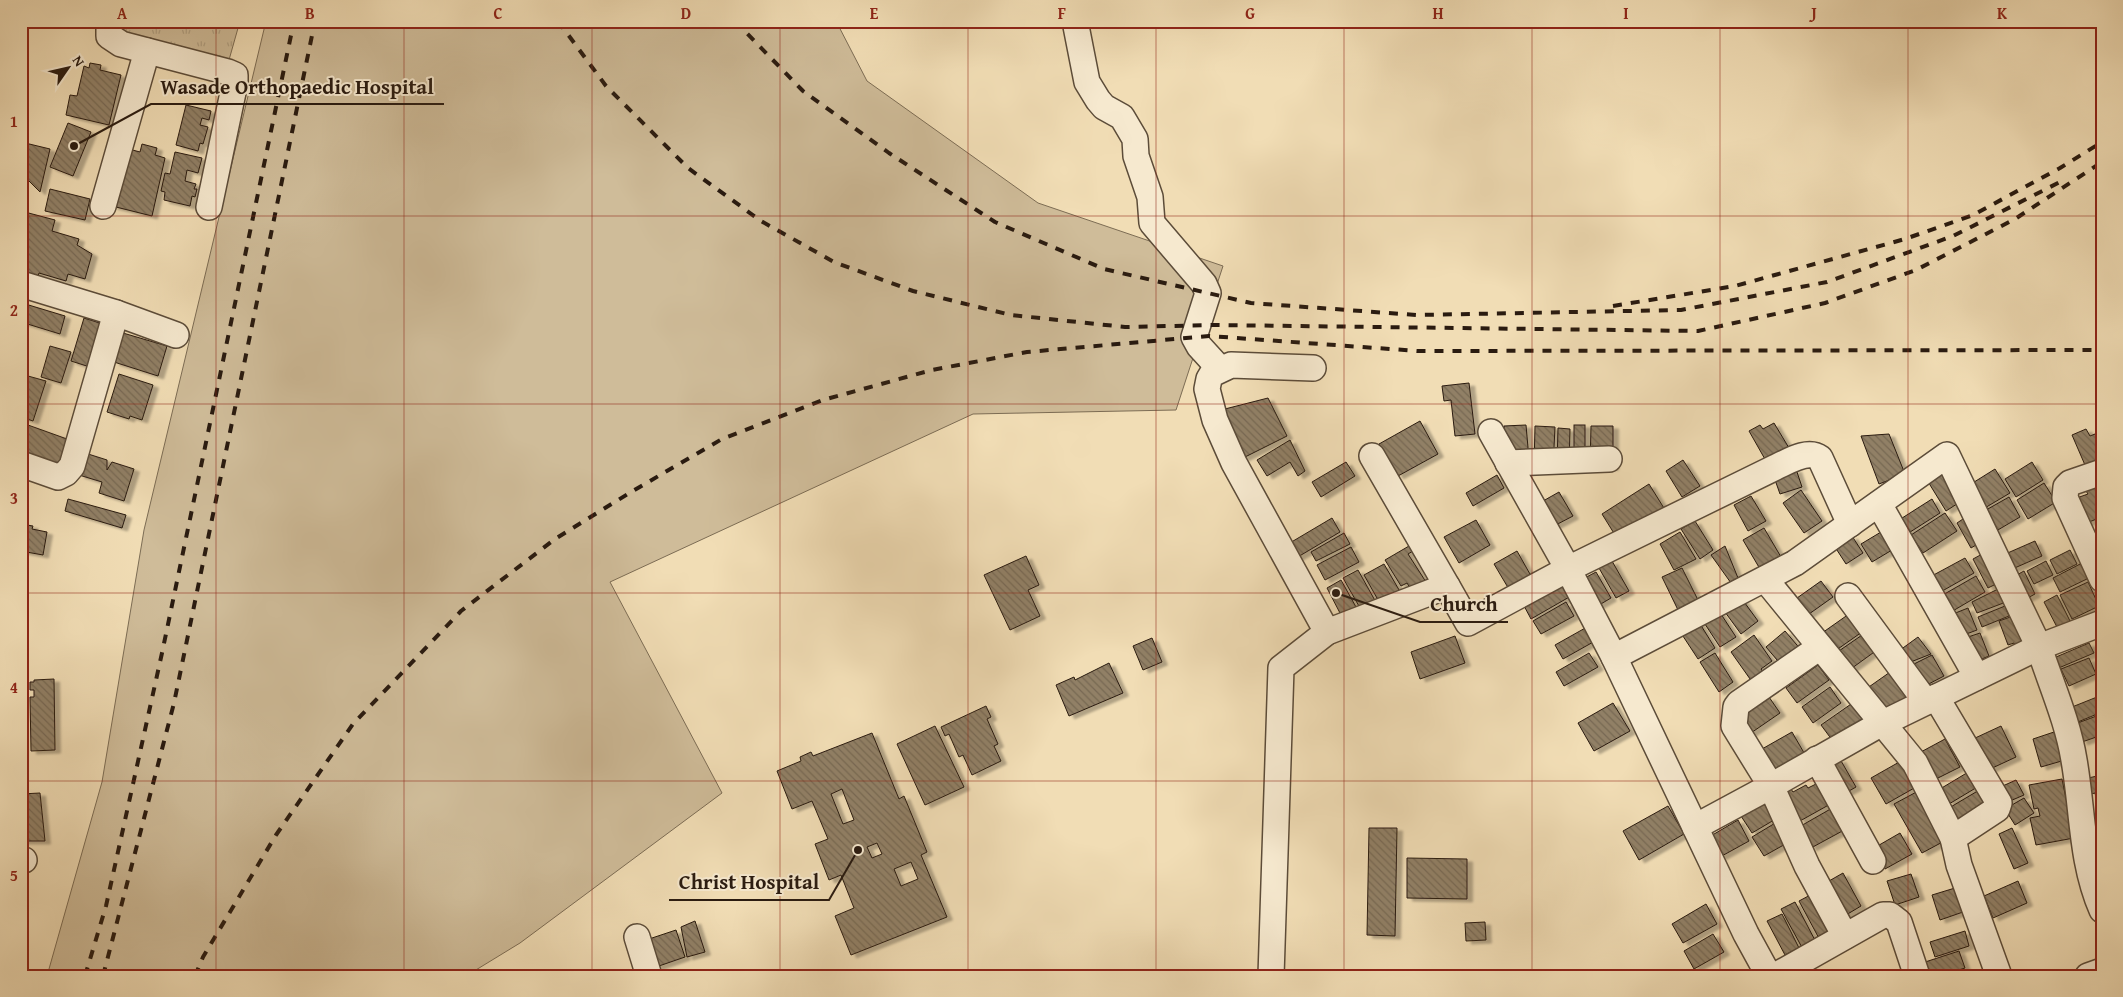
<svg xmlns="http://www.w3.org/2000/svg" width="2123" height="997" font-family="'Gentium Book Plus',serif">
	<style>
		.grass { fill: #cfbc99; stroke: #7c6c54 }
		.park { fill: url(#park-tufts); stroke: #7c6c54 }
		.building { fill: url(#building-back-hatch); stroke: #2a1b10; fill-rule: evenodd; filter: url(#shadow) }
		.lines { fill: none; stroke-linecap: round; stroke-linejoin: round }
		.minor-casing { stroke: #5c4c39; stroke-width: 28 }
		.minor { stroke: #f6e9cf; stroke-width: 25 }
		.rail { stroke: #2a1b10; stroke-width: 4; stroke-dasharray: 9 9; stroke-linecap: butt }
		.grid { fill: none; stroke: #8f2418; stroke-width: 1; stroke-opacity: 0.55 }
		.leader { fill: none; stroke: #2a1b10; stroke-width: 2 }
		.callout-dot { fill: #2a1b10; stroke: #f6e9cf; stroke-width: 2 }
		.callout-label { font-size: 21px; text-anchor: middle; font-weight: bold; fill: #2a1b10; stroke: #f6e9cf; stroke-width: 4; stroke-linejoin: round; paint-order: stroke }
		.neatline { fill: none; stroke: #8f2418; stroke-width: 2 }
		.grid-label { font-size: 16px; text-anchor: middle; font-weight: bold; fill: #8f2418 }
	</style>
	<defs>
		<pattern id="park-tufts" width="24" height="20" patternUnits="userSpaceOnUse" patternTransform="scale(1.25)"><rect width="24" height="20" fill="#cfbc99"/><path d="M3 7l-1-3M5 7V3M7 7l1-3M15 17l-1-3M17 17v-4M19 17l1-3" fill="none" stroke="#b2a183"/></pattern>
		<pattern id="building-back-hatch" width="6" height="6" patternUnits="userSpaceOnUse" patternTransform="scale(1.25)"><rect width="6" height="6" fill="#918066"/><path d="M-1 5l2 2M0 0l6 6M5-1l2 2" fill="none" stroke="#776853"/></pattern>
		<filter id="shadow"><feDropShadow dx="5.5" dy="3" stdDeviation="1" flood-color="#0004"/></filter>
	</defs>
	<rect width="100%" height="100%" fill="#f1ddb5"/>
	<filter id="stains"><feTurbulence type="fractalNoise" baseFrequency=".004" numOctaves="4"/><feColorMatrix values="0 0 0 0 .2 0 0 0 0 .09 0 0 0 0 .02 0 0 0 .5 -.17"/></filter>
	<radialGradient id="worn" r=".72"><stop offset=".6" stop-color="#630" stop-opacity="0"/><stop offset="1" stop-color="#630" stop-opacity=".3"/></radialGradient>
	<polygon class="grass" points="266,21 836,21 867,81 1038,203 1223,266 1176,410 973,414 610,582 722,793 520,943 466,976 47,976 102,782 144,530"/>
	<polygon class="park" points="119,21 240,21 227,67 115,36"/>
	<g class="building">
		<polygon points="90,63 101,65 100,70 121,75 109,125 66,115 70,95 77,96 84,66 89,68"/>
		<polygon points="186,105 211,111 209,120 202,118 200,125 208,127 203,144 200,143 198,151 176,145"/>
		<polygon points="68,123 91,132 73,176 50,167"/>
		<polygon points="21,142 50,149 40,192 21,173"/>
		<polygon points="142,144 157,148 155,155 165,158 152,216 112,206 125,148 140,152"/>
		<polygon points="175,152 202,158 198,173 187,170 185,181 196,184 194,189 197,189 195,197 192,196 190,206 164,200 165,192 161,191 165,173 170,174"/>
		<polygon points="50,189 90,199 85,220 45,211"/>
		<polygon points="21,211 55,220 52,231 79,239 77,245 92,254 85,279 68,274 66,281 39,273 37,279 21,274"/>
		<polygon points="22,303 65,316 60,334 21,322 24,312 21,311"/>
		<polygon points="84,318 106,325 93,368 71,361"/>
		<polygon points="123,333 167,346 158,376 114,362"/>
		<polygon points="50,346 71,352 61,383 41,377"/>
		<polygon points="119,374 153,385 142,420 130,416 129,419 107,412"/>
		<polygon points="21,376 28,378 28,376 46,381 33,421 21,417"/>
		<polygon points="1469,383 1475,434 1455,436 1451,400 1444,401 1442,386"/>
		<polygon points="1268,398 1287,436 1243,458 1221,410"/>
		<polygon points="1420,421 1438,454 1398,476 1379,444"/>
		<polygon points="1774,423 1789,448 1766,461 1749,431 1760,425 1763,429"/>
		<polygon points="28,425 67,439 60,464 21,452"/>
		<polygon points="1526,425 1529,459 1506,461 1504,426"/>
		<rect x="1574" y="425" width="11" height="41"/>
		<polygon points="1535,426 1555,427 1553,468 1534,467"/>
		<polygon points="1591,426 1613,426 1613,467 1590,467"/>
		<polygon points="1558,428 1570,429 1569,467 1557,466"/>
		<polygon points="2086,429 2090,436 2095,434 2102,448 2102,451 2099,452 2102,458 2102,466 2088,472 2072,435"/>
		<polygon points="1889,434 1905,474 1879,484 1861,436"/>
		<polygon points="1290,440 1305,471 1298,476 1290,462 1267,476 1257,460"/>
		<polygon points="85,453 107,460 107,470 112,462 134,469 124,501 99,493 102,482 79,475"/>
		<polygon points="1683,460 1700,486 1682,497 1666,471"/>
		<polygon points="1346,462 1355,476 1321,497 1312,482"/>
		<polygon points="2032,462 2043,480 2016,497 2005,479"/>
		<polygon points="1796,469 1802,487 1780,494 1774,477"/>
		<polygon points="1944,469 1963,500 1946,511 1927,480"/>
		<polygon points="1995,469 2010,493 1978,512 1963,489"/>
		<polygon points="1497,475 1504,488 1473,506 1466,493"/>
		<polygon points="2044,483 2056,502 2028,519 2017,500"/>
		<polygon points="1649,484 1667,513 1620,543 1602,514"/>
		<polygon points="2096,487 2102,502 2102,517 2081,525 2071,500 2088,494 2086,491"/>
		<polygon points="1801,490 1822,521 1804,533 1783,503"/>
		<polygon points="1559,492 1573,516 1550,528 1536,505"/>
		<polygon points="1751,496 1766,521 1748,531 1734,505"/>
		<polygon points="2009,497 2020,517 1991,534 1979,514"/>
		<polygon points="68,499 126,515 122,528 65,511"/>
		<polygon points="1932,499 1940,513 1907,534 1899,520"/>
		<polygon points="1945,513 1957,531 1923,553 1911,535"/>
		<polygon points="1966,517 1981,542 1971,548 1957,523"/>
		<polygon points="1332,518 1340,532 1291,561 1283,547"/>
		<polygon points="1476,520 1490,545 1459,563 1444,537"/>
		<polygon points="1695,521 1713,550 1700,559 1681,529"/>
		<polygon points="21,524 33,526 32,529 47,532 43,555 21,551"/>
		<polygon points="1764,528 1781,557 1760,569 1743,540"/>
		<polygon points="1886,529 1897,547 1872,562 1861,544"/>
		<polygon points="1680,532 1696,559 1674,570 1660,544"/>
		<polygon points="1344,533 1350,544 1316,561 1311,552"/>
		<polygon points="1852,536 1863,553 1846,564 1835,547"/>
		<polygon points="2035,541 2042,556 2010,570 2003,555"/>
		<polygon points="1409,546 1413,551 1408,554 1426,582 1412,591 1407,583 1401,586 1385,560"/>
		<polygon points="1725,546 1738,578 1731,583 1711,555"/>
		<polygon points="1351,547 1359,562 1325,580 1317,565"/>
		<polygon points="2070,550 2077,564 2057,574 2050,560"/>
		<polygon points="1517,551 1535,583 1513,596 1494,564"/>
		<polygon points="1986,552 2002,581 1988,588 1973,559"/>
		<polygon points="1026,556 1039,585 1028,590 1040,616 1010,630 984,575"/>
		<polygon points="1965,558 1974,573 1937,594 1928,578"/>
		<polygon points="1612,561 1629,591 1616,598 1599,568"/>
		<polygon points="2046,561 2053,575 2034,584 2027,571"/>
		<polygon points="2084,562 2091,577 2060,592 2053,578"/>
		<polygon points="1384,564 1402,595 1382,607 1364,575"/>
		<polygon points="1682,568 1699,602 1679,612 1662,577"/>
		<polygon points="1358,570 1378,606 1364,615 1343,578"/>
		<polygon points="2024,571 2035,594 2024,600 2013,577"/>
		<polygon points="1596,572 1611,598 1594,608 1579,581"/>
		<polygon points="1976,576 1985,592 1951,612 1941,596"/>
		<polygon points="1341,580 1356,607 1341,615 1327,588"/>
		<polygon points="1561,580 1571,596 1531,619 1522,602"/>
		<polygon points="1821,581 1833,597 1802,619 1790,603"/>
		<polygon points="2088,582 2099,606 2072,619 2060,595"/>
		<polygon points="2002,587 2006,602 1977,613 1972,602"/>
		<polygon points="2057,595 2072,625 2059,631 2044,602"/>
		<polygon points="1742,599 1758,621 1741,634 1725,612"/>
		<polygon points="1566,602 1574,616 1541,634 1533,621"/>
		<polygon points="2005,606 2009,616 1982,627 1978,617"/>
		<polygon points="1717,608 1736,637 1720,647 1701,618"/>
		<polygon points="1968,608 1977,630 1961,636 1953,614"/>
		<polygon points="1849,614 1862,632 1835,651 1822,633"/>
		<polygon points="2019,614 2029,641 2015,646 2014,643 2008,645 1999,621"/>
		<polygon points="1697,619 1715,648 1698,659 1679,630"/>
		<polygon points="1587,627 1595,641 1563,659 1555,645"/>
		<polygon points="1785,631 1802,651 1783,667 1766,647"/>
		<polygon points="1865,633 1877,650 1848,671 1836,653"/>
		<polygon points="1980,633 1989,656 1972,663 1962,639"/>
		<polygon points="1754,635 1772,661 1761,669 1767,678 1755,686 1731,652"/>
		<polygon points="1455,636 1465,663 1420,679 1411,652"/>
		<polygon points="1918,637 1931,654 1903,665 1896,653"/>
		<polygon points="1152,638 1162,662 1143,670 1133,646"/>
		<polygon points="2089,643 2094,653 2054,670 2049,660"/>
		<polygon points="1589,653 1598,667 1564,686 1556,672"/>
		<polygon points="1715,653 1733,682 1719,692 1700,662"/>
		<polygon points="1932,655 1944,676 1921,688 1910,666"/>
		<polygon points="2089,658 2096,674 2069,686 2061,669"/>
		<polygon points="1109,663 1123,693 1069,716 1056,685 1074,677 1075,680"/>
		<polygon points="1818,665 1829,680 1797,703 1786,688"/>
		<polygon points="1893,670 1912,696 1885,716 1866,689"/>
		<polygon points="54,679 55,750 31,751 30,697 34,697 34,690 30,690 30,682 34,682 34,680"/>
		<polygon points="1830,687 1841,703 1813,723 1802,707"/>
		<polygon points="2102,695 2102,712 2073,724 2067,709"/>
		<polygon points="1769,697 1780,713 1748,735 1737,719"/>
		<polygon points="1854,702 1867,721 1835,744 1821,725"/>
		<polygon points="1613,703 1630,731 1594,751 1578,723"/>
		<polygon points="986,706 991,717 987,719 998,744 994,746 1001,761 972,775 963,755 959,757 949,734 945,736 941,727"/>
		<polygon points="2102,714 2102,735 2082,742 2075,724"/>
		<polygon points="935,726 964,787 925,805 897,744"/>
		<polygon points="2001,726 2016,757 1988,770 1973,739"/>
		<polygon points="2057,731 2065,760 2041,767 2033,739"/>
		<polygon points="1792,732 1807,758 1776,775 1762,749"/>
		<path d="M872 733 899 799 904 796 927 852 921 855 947 917 851 955 835 916 854 908 841 875 829 880 815 844 828 839 812 801 792 809 777 771 801 761 800 757 811 752 813 756ZM842 789 854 820 843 824 831 794ZM877 843 882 854 872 858 867 847ZM911 862 918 879 901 886 894 869Z"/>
		<polygon points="2102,737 2102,761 2096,738"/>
		<polygon points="1945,739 1960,767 1936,779 1919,753"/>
		<polygon points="1840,759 1856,787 1842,795 1826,767"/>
		<polygon points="1901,761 1916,787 1886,804 1871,778"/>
		<polygon points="1970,771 1979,786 1949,804 1940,789"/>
		<polygon points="2102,775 2102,822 2095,793 2091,794 2088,778"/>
		<polygon points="2062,779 2074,838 2036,845 2030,818 2040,816 2038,808 2034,809 2029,785"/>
		<polygon points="2016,780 2024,795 2003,804 1996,789"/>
		<polygon points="1822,781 1834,802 1800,821 1784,793 1791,789 1793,792 1806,785 1808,788"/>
		<polygon points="1922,789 1950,838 1922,853 1894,804"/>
		<polygon points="1981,789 1992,807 1960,826 1949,808"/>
		<polygon points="40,793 45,841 21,841 21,794"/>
		<polygon points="2024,798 2034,813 2015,825 2005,809"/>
		<polygon points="1763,802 1774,820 1752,833 1741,816"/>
		<polygon points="1668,806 1684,834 1639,860 1623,831"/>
		<polygon points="1834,807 1846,829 1811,848 1799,827"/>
		<polygon points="1738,820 1749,841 1720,857 1709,837"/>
		<polygon points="1777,822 1789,842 1764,856 1752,837"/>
		<polygon points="1369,828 1397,828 1395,936 1367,935"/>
		<polygon points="2012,828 2028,863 2014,869 1999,834"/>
		<polygon points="1900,833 1912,854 1885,869 1874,848"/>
		<polygon points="1407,858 1467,859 1467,899 1407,898"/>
		<polygon points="1843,873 1861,906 1841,918 1822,885"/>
		<polygon points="1911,874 1919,897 1895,905 1887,881"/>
		<polygon points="2018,881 2027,903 1993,918 1984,896"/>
		<polygon points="1955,888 1963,912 1940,920 1932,895"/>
		<polygon points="1816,892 1839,936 1822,944 1799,901"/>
		<polygon points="1795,902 1818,946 1805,953 1781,909"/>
		<polygon points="1706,904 1717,924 1683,943 1672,924"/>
		<polygon points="1782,914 1799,948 1785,955 1767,921"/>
		<polygon points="695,921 705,952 687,957 681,927"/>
		<polygon points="1485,922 1486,940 1466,941 1465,923"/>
		<polygon points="676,930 685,957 656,967 646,940"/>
		<polygon points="1965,931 1969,946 1935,957 1930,942"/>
		<polygon points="1713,934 1724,952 1694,969 1684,951"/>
		<polygon points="1959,951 1965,968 1939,976 1923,976 1919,964"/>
	</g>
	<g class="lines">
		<g class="minor-casing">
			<g id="minor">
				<polyline points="109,21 109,36 121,44 228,72 235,75 235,83 209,207"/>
				<polyline points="1075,21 1087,82 1098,100 1104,107 1122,117 1135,139 1136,156 1150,197 1152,223 1204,284 1208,293 1194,337 1199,346 1220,369"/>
				<polyline points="103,206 147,51"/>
				<polyline points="21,284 116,313 176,335"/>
				<polyline points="1313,368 1231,365 1212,374 1209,379 1207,389 1215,420 1234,463 1327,632"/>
				<path d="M1491 432 1568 569 1776 467C1789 461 1808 449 1820 458L1850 524"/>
				<polyline points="1372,456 1447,586"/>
				<polyline points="1508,463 1609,459"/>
				<polyline points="21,464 58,477 66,473 72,466 116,313"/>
				<polyline points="2102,472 2070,483 2066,487 2065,498 2102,579"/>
				<polyline points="1879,504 1977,677"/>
				<polyline points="1765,579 1915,763 1953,838 1959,865 1999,976"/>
				<polyline points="1848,596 1926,702"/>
				<path d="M2102 623 2039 647C2051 684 2068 722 2074 760 2083 811 2081 862 2102 910"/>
				<polyline points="1614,657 1746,934 1769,976"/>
				<polyline points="1936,697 1999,803 1997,809 1953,838"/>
				<polyline points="1817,759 1873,861"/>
				<polyline points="1695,827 1771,786 1734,726 1736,707 1739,703 1820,647"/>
				<polyline points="21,861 24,860"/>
				<polyline points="637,937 649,976"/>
				<polyline points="1271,976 1281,668 1327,632 1447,586 1468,623 1568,569 1614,657 1795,563 1947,455 2039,647 1875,727 1771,786 1807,866 1845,936"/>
				<polyline points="1775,976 1883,915 1890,915 1899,922 1917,976"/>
				<polyline points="2088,976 2102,971"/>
			</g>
		</g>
		<use href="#minor" class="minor"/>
		<g class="rail">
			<polyline points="558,21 606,86 688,168 761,221 834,262 913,291 1011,315 1125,327 1216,325 1698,331 1825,303 1916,270 2015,219 2102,162"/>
			<polyline points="735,21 803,91 889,153 995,222 1104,269 1251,303 1416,315 1681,310 1827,282 1953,236 2062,181"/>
			<polyline points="1613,306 1735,286 1905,239 1973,215 2060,168 2102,142"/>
			<polyline points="85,976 106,906 162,653 294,21"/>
			<polyline points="103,976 174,703 315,21"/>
			<polyline points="195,976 203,957 276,835 353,724 461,611 555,539 631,492 722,439 823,400 932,370 1027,352 1209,336 1418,351 2102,350"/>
		</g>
	</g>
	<path class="grid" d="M216 21V976M404 21V976M592 21V976M780 21V976M968 21V976M1156 21V976M1344 21V976M1532 21V976M1720 21V976M1908 21V976M21 216H2102M21 404H2102M21 593H2102M21 781H2102"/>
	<path class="leader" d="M74 146L151 104H444M1336 593L1420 622H1508M858 850L829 900H669"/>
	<g class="callout-dot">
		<circle cx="74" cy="146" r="5"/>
		<circle cx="1336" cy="593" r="5"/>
		<circle cx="858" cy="850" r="5"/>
	</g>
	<g class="callout-label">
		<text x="297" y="94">Wasade Orthopaedic Hospital</text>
		<text x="1464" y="611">Church</text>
		<text x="749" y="889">Christ Hospital</text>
	</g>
	<rect width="2123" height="997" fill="none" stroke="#f1ddb5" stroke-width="55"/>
	<g transform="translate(68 68) rotate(56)" stroke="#f6e9cf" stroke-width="4" paint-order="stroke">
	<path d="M0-4L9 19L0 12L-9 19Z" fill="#2a1b10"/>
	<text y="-8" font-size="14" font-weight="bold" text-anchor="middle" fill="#2a1b10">N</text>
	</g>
	<rect x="28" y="28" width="2068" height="942" class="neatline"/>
	<g class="grid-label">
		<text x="122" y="19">A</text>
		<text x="310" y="19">B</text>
		<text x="498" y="19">C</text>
		<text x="686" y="19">D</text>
		<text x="874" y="19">E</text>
		<text x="1062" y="19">F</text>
		<text x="1250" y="19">G</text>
		<text x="1438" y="19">H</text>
		<text x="1626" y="19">I</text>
		<text x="1814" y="19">J</text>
		<text x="2002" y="19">K</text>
		<text x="14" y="127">1</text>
		<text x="14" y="316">2</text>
		<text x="14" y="504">3</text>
		<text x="14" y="693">4</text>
		<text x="14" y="881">5</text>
	</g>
	<rect width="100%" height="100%" filter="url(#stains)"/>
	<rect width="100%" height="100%" fill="url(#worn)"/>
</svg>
